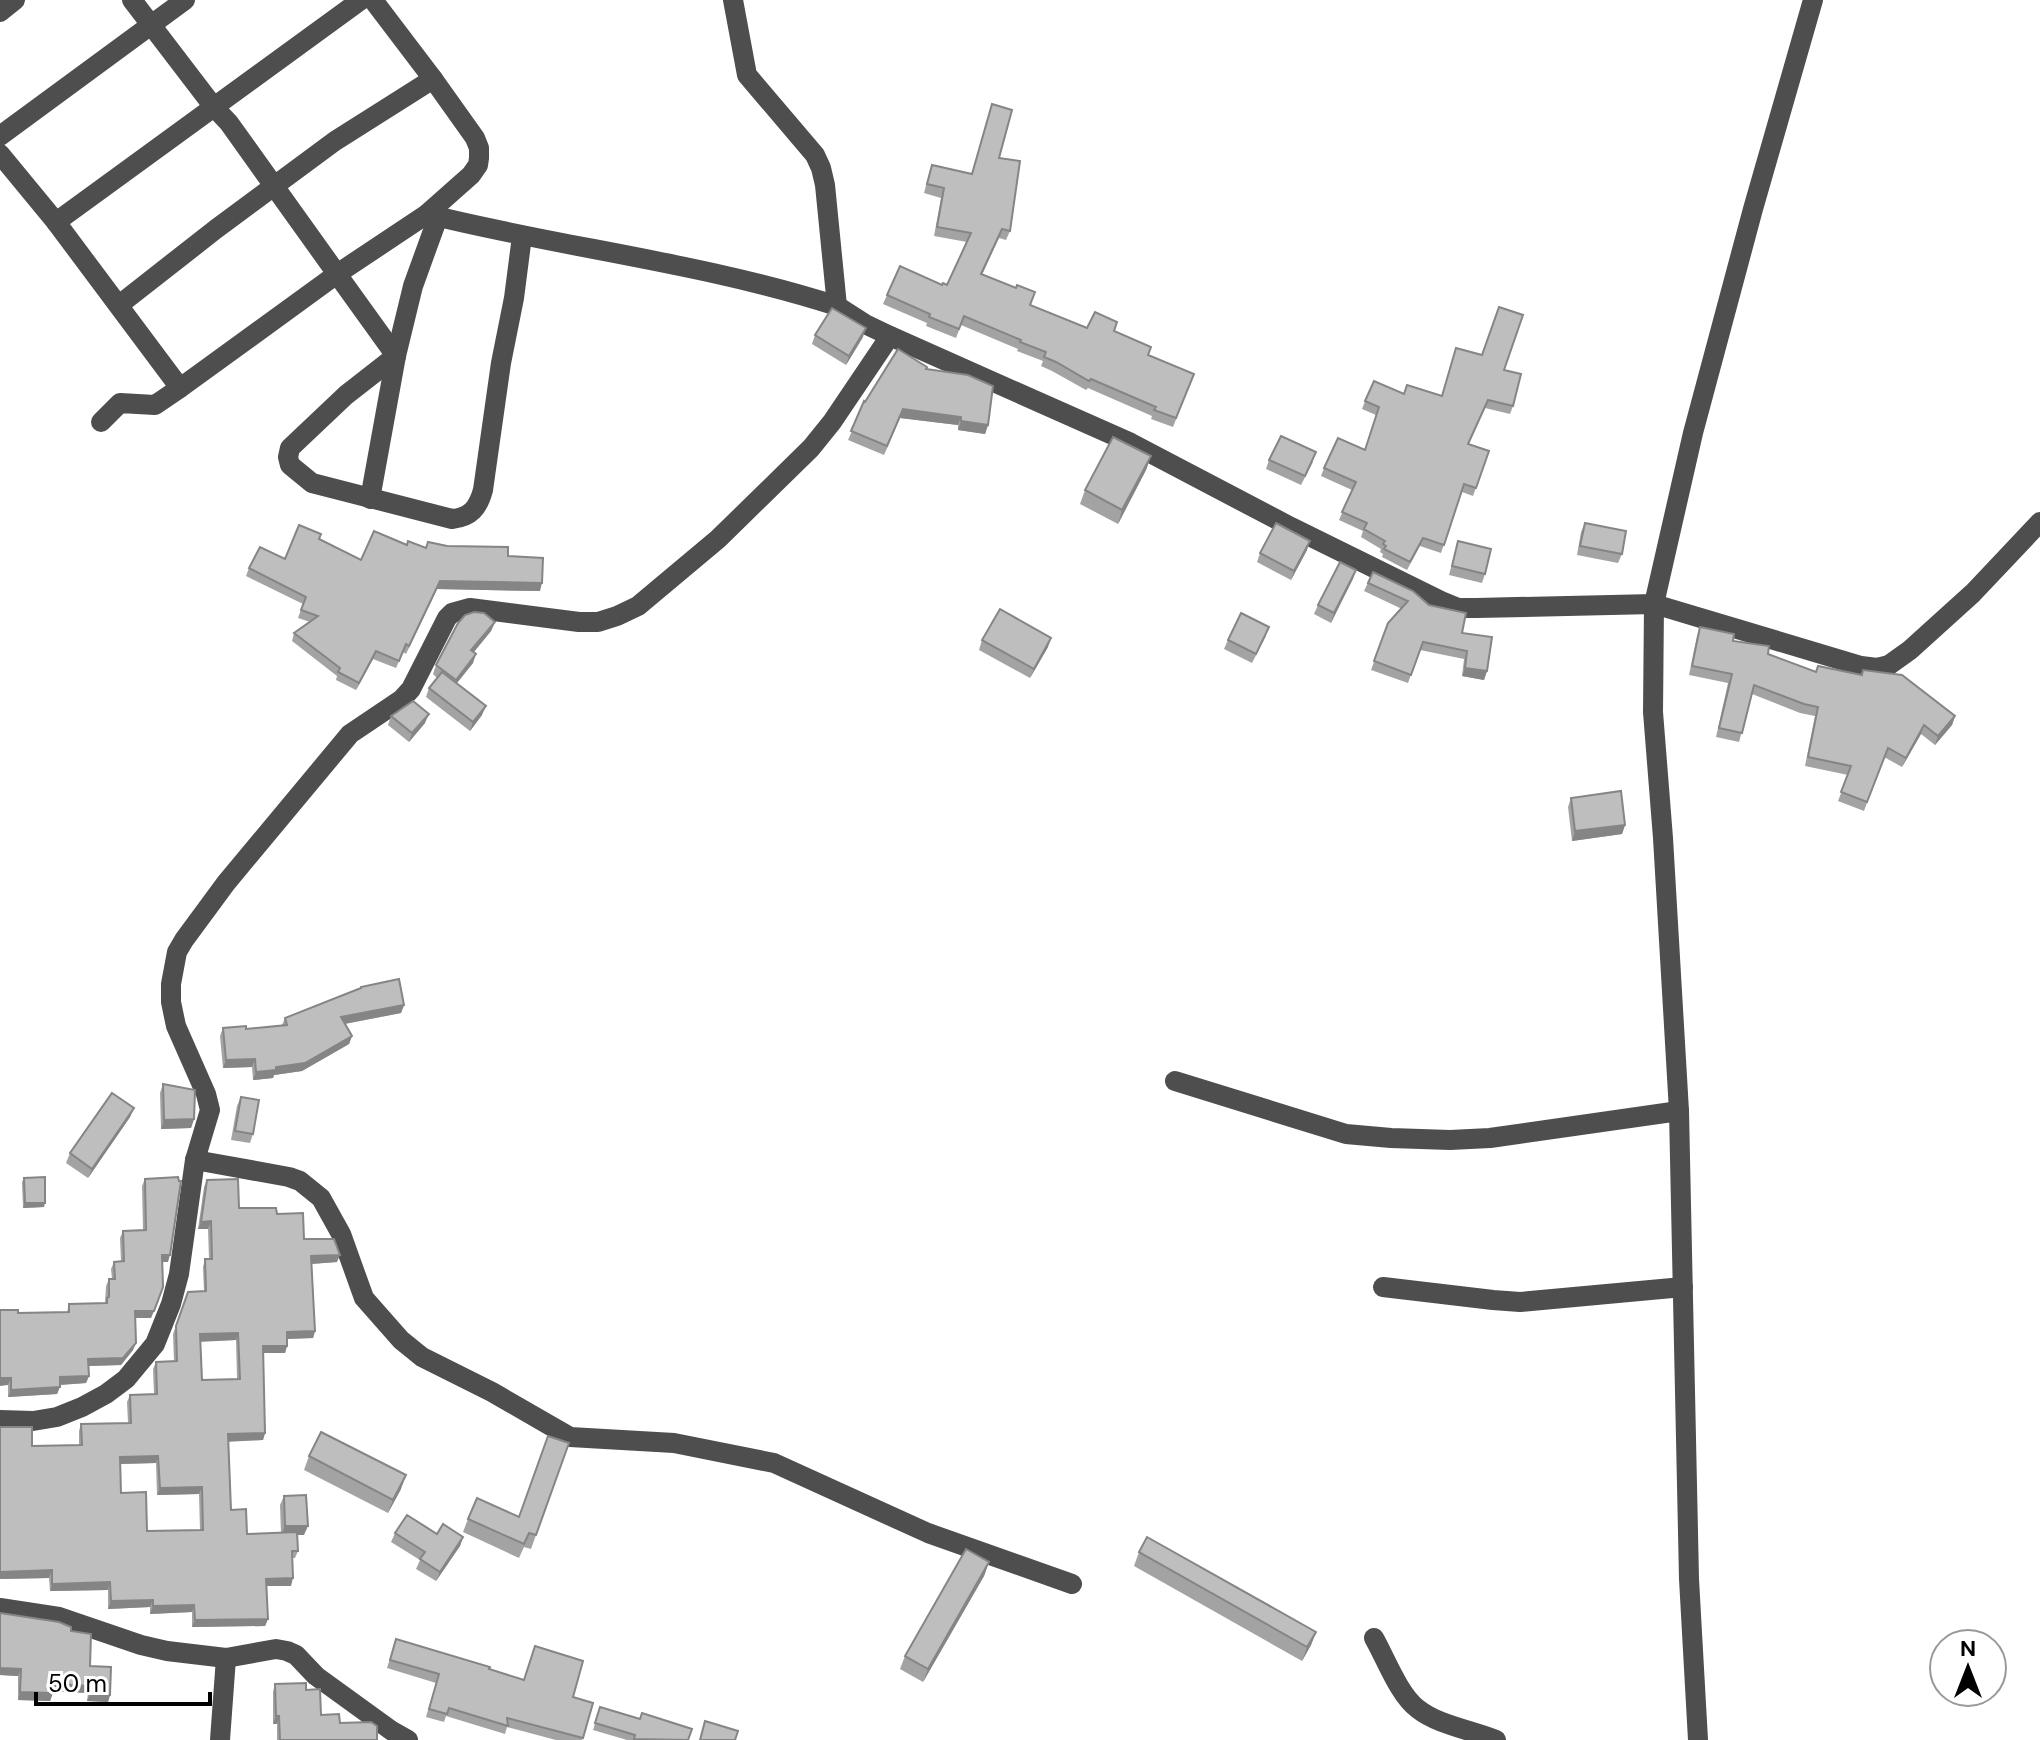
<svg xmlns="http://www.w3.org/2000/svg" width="2040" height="1740" font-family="'DM Sans',sans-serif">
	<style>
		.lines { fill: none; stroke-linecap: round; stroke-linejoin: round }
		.minor { stroke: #4e4e4e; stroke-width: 20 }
		.wall { fill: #a3a3a3; fill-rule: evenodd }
		.shaded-wall { fill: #858585 }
		.building { fill: #bebebe; stroke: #858585; stroke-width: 2; fill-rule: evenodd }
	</style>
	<rect width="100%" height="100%" fill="#fff"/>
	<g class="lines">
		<g class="minor">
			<polyline points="373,0 433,79 475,138 479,148 479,158 478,165 471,175 427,214 337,274 396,356"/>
			<polyline points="733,0 747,75 815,155 821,168 825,185 837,306 865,324 890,336 1131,443 1291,527 1441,601 1458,608 1476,608 1654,604 1861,666 1877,668 1889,665 1910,650 1973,593 2040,522"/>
			<polyline points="0,12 15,0"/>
			<polyline points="0,136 185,0"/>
			<polyline points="0,154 56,222 180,388 337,274 229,123 213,106 132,0"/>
			<path d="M427 214C563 248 704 263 837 306"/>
			<polyline points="56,222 361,0"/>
			<polyline points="119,305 216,229 335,141 433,79"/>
			<path d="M396 356 346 395 290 448 288 457 290 465 312 483 452 519C471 517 478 508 483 490L501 363 514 298 522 236"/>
			<polyline points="101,422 120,403 155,405 180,388"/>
			<polyline points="370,499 396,356 413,286 438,217"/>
			<polyline points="1175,1081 1346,1134 1391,1138 1450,1140 1490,1138 1679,1111"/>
			<polyline points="195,1160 289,1177 300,1181 321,1198 341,1234 364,1298 401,1340 422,1357 492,1392 570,1437 674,1443 774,1463 928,1533 1072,1584"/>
			<polyline points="1383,1287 1493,1300 1520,1302 1683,1287"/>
			<polyline points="0,1420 33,1421 57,1417 82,1407 106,1394 126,1379 155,1344 171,1304 179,1274 195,1160 210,1110 206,1094 176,1026 171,1002 171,984 177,952 184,940 226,883 350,734 402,699 411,689 447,618 452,613 470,608 579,622 598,622 617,616 638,606 718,539 811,448 832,422 890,336"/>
			<polyline points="0,1608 59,1617 141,1645 167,1651 226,1658 276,1649 287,1651 296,1655 316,1676 392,1731 408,1740"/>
			<path d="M1374 1638C1386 1659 1399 1695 1418 1709 1438 1725 1472 1730 1496 1740"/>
			<polyline points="220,1740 226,1658"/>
			<polyline points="1698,1740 1689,1579 1679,1111 1663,838 1653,712 1654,604 1693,433 1753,209 1813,0"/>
		</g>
	</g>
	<g class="wall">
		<polygon points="992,104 1010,231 1006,240 999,238 982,275 1031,305 1087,328 1117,322 1114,331 1148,356 1194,374 1173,427 1151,419 1152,416 1088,388 1086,390 1052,371 1041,366 1043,361 1017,351 1018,349 961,325 956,338 926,326 927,323 883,304 887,295 947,285 967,242 934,236 941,198 924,193 929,174 932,165 972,174"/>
		<polygon points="815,335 863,337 846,365 812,344"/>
		<polygon points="926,369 988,425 985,434 958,430 958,425 900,418 884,455 848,440 865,402"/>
		<polygon points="1504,370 1513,406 1510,414 1485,408 1468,444 1489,451 1473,496 1462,492 1441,553 1420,546 1407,570 1382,557 1383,554 1380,552 1381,549 1361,537 1363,531 1339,520 1352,490 1321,476 1324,468 1365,450 1376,415 1362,409 1365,401 1404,394 1441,396"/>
		<polygon points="1151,456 1146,470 1118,524 1080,504 1085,490"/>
		<polygon points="1269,460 1313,462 1301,485 1266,469"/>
		<polygon points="1585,523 1622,554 1618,563 1577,555 1581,532"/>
		<polygon points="319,539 361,560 407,545 426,548 428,542 508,556 540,591 437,589 406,654 403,652 396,668 373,659 356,690 336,680 337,676 292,641 294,633 310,622 298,618 303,604 246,576 249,568 285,559"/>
		<polygon points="1458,541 1485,574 1482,583 1449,575"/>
		<polygon points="1307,550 1291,580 1257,562 1260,553"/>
		<polygon points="1356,570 1331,623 1314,614 1318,605"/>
		<polygon points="1373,572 1462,633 1487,671 1484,680 1462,676 1464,659 1420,650 1408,683 1371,670 1388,623 1402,609 1364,591"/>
		<polygon points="495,622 491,631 474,652 473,663 457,683 482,715 470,731 426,697 429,688 437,678 433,674 436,665"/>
		<polygon points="1700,627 1733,641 1816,672 1818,666 1861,675 1863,670 1955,716 1952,725 1935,745 1921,734 1902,767 1884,757 1864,811 1838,801 1848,775 1805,766 1815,716 1800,713 1752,694 1739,742 1716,737 1728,683 1689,675 1697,636"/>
		<polygon points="1266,636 1252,663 1224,649 1228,640"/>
		<polygon points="982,640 1048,647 1030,678 979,650"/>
		<polygon points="391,716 425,723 409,742 388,725"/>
		<polygon points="1571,798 1625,825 1622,834 1572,841 1568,807"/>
		<polygon points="361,987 404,1005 401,1013 345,1024 352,1036 349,1044 302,1071 274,1075 273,1078 253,1080 252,1067 223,1068 220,1036 223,1028 246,1029 282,1025 285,1018 360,989"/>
		<polygon points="163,1084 194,1119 191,1128 161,1129 160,1093"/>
		<polygon points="241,1097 253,1134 250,1143 231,1140 237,1106"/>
		<polygon points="134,1108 130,1117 88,1178 66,1163 70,1153"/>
		<polygon points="24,1178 44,1207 23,1208 22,1182"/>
		<polygon points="145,1179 168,1262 162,1262 151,1318 135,1318 133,1350 121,1365 89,1366 89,1376 86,1383 60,1385 57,1394 8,1397 8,1385 18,1313 67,1312 69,1304 105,1303 106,1286 109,1279 112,1279 111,1269 114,1262 121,1261 120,1238 123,1231 143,1230 142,1186"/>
		<path d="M207 1180 239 1208 277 1214 304 1239 337 1262 312 1264 315 1331 313 1338 287 1339V1346L285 1353H263L265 1433 263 1440 228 1441 231 1510 247 1534 281 1533 280 1505 284 1496 304 1535H297L298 1551 295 1558H293L291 1586H267L268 1619 265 1626 192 1627V1612L150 1614V1607L108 1609V1590L50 1591 49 1578 0 1579V1427L32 1446 79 1445V1431L81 1424 128 1423 127 1402 130 1395 154 1394 153 1369 156 1362 174 1361 173 1334 188 1292 204 1291 203 1267 205 1259H209L208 1229H198L204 1187ZM236 1340 237 1379 202 1380 200 1341ZM156 1463 157 1495 199 1494 200 1530 147 1531 121 1493 120 1464Z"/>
		<polygon points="569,1443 531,1549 524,1547 519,1558 463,1532 468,1519 519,1517"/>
		<polygon points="309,1456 401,1489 388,1513 304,1470"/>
		<polygon points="395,1533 437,1534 463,1537 460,1546 436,1581 416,1569 420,1560 391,1542"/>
		<polygon points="1139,1552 1316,1632 1311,1645 1302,1661 1134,1566"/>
		<polygon points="989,1562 984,1576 923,1682 900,1669 905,1656"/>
		<polygon points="71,1631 90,1666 110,1695 108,1702 87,1701 88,1693 53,1691 50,1701 18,1700 18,1676 0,1675"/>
		<polygon points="396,1639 593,1703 582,1740 556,1740 507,1727 505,1734 446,1716 444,1722 426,1717 436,1683 387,1668"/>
		<polygon points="275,1684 306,1690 321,1715 377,1740 277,1740 277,1724 273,1724 273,1692"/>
		<polygon points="600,1707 688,1740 627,1740 593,1730"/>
	</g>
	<g class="shaded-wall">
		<polygon points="866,328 863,337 846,365 849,356"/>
		<polygon points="903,409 961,417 958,425 900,418 884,455"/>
		<polygon points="961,421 988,425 985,434 958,430"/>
		<polygon points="1151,456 1146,470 1118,524 1122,510"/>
		<polygon points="1310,541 1307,550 1291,580 1294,571"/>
		<polygon points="1356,570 1353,579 1331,623 1334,613"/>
		<polygon points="440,581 542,583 540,591 437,589 406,654"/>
		<polygon points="495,622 491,631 468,659 471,650"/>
		<polygon points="1051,638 1048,647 1030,678 1034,669"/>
		<polygon points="376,651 373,659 356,690 359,683"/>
		<polygon points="476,654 473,663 452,689 456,680"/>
		<polygon points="1465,668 1487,671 1484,680 1462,676"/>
		<polygon points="486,706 482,715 470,731 473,722"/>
		<polygon points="429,714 425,723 409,742 412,733"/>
		<polygon points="1955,716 1952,725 1935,745 1938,736"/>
		<polygon points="1924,725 1921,734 1902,767 1906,758"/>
		<polygon points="1625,825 1622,834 1572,841 1575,831"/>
		<polygon points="404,1005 401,1013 338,1025 341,1017"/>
		<polygon points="352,1036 349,1044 302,1071 274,1075 273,1078 253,1080 256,1072 276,1067"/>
		<polygon points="255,1059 252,1067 223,1068 226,1060"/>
		<polygon points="134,1108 130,1117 88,1178 92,1169"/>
		<polygon points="194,1119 191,1128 161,1129 164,1120"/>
		<polygon points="25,1203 45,1203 44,1207 23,1208"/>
		<polygon points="211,1221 208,1229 198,1229 201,1222"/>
		<polygon points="162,1255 170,1255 168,1262 159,1262"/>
		<polygon points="340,1255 337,1262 309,1264 311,1256"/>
		<polygon points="159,1300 151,1318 132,1318 135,1311"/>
		<polygon points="315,1331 313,1338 284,1339 287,1332"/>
		<polygon points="238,1333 236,1340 198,1342 200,1334"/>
		<polygon points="136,1343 133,1350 121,1365 86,1366 88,1359"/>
		<polygon points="263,1346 287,1346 285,1353 260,1353"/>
		<polygon points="89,1376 86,1383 57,1385 60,1377"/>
		<polygon points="0,1378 11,1378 8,1385 0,1386"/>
		<polygon points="60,1387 57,1394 8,1397 11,1390"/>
		<polygon points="265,1433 263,1440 225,1442 228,1434"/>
		<polygon points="158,1456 156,1463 117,1464 120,1457"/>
		<polygon points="406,1475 401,1489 388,1513 393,1500"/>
		<polygon points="202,1487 199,1494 157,1495 160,1488"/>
		<polygon points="285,1526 308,1526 304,1535 281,1535"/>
		<polygon points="463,1537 460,1546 436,1581 440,1572"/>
		<polygon points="989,1562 984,1576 923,1682 928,1669"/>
		<polygon points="52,1570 49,1578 0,1579 0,1572"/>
		<polygon points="293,1578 291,1586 264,1586 266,1579"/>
		<polygon points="110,1582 108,1590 50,1591 52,1584"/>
		<polygon points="153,1600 150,1607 108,1609 111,1601"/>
		<polygon points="194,1605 192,1612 150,1614 153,1606"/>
		<polygon points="268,1619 265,1626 192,1627 195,1620"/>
		<polygon points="1316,1632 1311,1645 1302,1661 1307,1647"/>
		<polygon points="0,1668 21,1669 18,1676 0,1675"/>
		<polygon points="53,1684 90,1686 88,1693 50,1691"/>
		<polygon points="20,1692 53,1693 50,1701 18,1700"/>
		<polygon points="90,1694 110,1695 108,1702 87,1701"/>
		<polygon points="276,1716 279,1716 277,1724 273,1724"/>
	</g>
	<g class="building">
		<polygon points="992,104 1012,110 999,158 1020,161 1010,231 1002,229 981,274 1016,288 1017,285 1035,292 1030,305 1087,328 1095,312 1117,322 1114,331 1151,347 1148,355 1194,374 1176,418 1154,410 1156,407 1091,379 1089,381 1056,362 1044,357 1046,352 1020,342 1021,340 964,316 959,329 929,317 930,314 887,295 900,266 942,285 943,283 947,285 971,233 937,227 944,188 927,184 932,165 972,174"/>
		<polygon points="1499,307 1523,315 1504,370 1521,374 1513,406 1488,400 1468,444 1489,451 1476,488 1464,484 1444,545 1423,538 1410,562 1384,549 1386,546 1383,544 1385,541 1364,529 1367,523 1342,512 1356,482 1324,468 1338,438 1365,450 1379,407 1365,401 1374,381 1404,394 1407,385 1442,396 1456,348 1482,355"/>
		<polygon points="832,308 866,328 849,356 815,335"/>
		<polygon points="898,349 927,367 926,369 968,375 993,386 988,425 961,421 961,417 903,409 887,446 851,431 864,401 865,402"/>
		<polygon points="1281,436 1316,452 1305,476 1269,460"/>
		<polygon points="1113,437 1151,456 1122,510 1085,490"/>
		<polygon points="1276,523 1310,541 1294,571 1260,553"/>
		<polygon points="1585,523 1626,531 1622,554 1580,546"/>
		<polygon points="299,525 321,534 319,539 361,560 374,531 407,545 408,541 426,548 428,542 447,546 508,547 508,556 543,558 542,583 440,581 409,646 406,644 399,661 376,651 359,683 338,672 340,668 294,633 318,616 301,610 306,597 249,568 260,547 285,559"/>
		<polygon points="1458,541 1491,549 1485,574 1452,566"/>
		<polygon points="1340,562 1356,570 1334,613 1318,605"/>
		<polygon points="1373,572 1413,591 1429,605 1466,613 1462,633 1492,637 1487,671 1465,668 1467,651 1423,642 1411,675 1374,661 1388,623 1408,601 1368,583"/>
		<polygon points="1000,609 1051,638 1034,669 982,640"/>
		<polygon points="474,612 484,613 495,622 471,650 476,654 456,680 436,665 458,623 465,615"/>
		<polygon points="1241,613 1269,627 1256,654 1228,640"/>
		<polygon points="1700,627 1734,634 1733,641 1769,646 1768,654 1816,672 1818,666 1862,675 1863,670 1902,675 1955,716 1938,736 1924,725 1906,758 1888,748 1867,802 1841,792 1851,766 1808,757 1818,707 1804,704 1754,685 1742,733 1719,728 1732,674 1692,666"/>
		<polygon points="442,672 486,706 473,722 429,688"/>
		<polygon points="413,701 429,714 412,733 391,716"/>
		<polygon points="1621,791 1625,825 1575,831 1571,798"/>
		<polygon points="399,979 404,1005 341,1017 352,1036 305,1063 276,1067 276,1070 256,1072 255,1059 226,1060 223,1028 246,1026 246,1029 287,1025 285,1018 361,988 361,987"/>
		<polygon points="163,1084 195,1090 194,1119 164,1120"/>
		<polygon points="112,1093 134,1108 92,1169 70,1153"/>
		<polygon points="241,1097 259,1100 253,1134 235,1131"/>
		<polygon points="45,1177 45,1203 25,1203 24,1178"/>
		<polygon points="178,1177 179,1181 181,1181 170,1255 162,1255 163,1287 154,1311 135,1311 136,1343 123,1358 88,1359 89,1376 60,1377 60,1387 11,1390 11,1378 0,1378 0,1310 18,1310 18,1313 69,1312 69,1304 107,1303 107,1298 109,1297 109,1279 115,1279 114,1262 124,1261 123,1231 146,1230 145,1179"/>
		<path d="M238 1179 239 1208H276L277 1214 303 1213 304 1239H334L340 1255 311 1256 315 1331 287 1332V1346H263L265 1433 228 1434 231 1510 246 1509 247 1534 297 1532 298 1551H292L293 1578 266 1579 268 1619 195 1620 194 1605 153 1606V1600L111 1601 110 1582 52 1584V1570L0 1572V1427H32V1446L82 1445 81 1424 131 1423 130 1395 157 1394 156 1362 177 1361 176 1326 188 1292 206 1291 205 1259H212L211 1221 201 1222 207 1180ZM238 1333 240 1379 202 1380 200 1334ZM158 1456 160 1488 202 1487 203 1530 147 1531 146 1492 121 1493 120 1457Z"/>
		<polygon points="321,1432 406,1475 393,1500 309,1456"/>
		<polygon points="548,1436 569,1443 536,1535 529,1533 524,1544 468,1519 477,1498 519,1517"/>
		<polygon points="306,1495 308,1526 285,1526 284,1496"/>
		<polygon points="407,1515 437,1534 443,1524 463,1537 440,1572 420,1559 425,1552 395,1533"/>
		<polygon points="1147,1537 1316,1632 1307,1647 1139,1552"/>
		<polygon points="966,1549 989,1562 928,1669 905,1656"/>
		<polygon points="0,1613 59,1622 71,1627 71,1631 91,1634 90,1666 111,1667 110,1695 90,1694 90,1686 53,1684 53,1693 20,1692 21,1669 0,1668"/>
		<polygon points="396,1639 490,1667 489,1669 524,1680 535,1646 583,1661 573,1697 593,1703 583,1738 507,1718 508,1726 449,1708 447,1714 429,1709 439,1674 390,1660"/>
		<polygon points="306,1683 306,1690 320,1689 321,1715 339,1714 340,1723 371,1722 377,1726 377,1740 280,1740 279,1716 276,1716 275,1684"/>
		<polygon points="600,1707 640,1719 642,1713 692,1729 688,1740 634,1739 635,1735 595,1723"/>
		<polygon points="705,1721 738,1731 735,1740 700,1740"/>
	</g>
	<g transform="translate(1968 1668)"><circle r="38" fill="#ffffff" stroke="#999999" stroke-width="2"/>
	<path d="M0-6L14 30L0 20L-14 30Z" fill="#000000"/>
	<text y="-12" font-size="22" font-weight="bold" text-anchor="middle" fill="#000000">N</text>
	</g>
	<path d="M36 1692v12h174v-12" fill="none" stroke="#000000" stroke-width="4"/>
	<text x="48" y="1692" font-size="24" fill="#000000" stroke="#ffffff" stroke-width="6" paint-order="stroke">50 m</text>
</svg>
